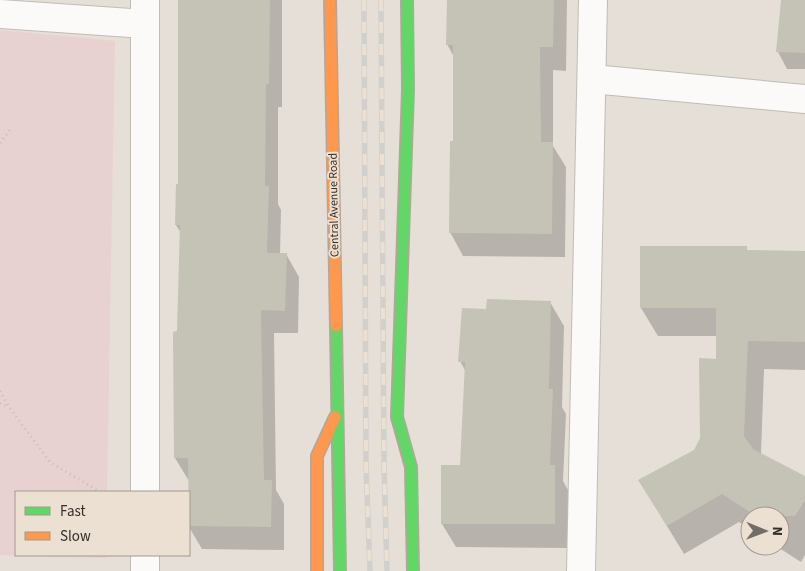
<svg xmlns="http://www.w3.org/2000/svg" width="805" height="571" font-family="'Source Sans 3',sans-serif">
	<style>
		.green { fill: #e8d2d1 }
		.shadow { fill: #0003 }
		.building { fill: #c5c2b6 }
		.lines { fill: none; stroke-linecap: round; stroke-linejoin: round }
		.street-casing { stroke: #c0bcb5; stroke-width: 30 }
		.fast-casing { stroke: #b5a59b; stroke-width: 14 }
		.slow-casing { stroke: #b5a59b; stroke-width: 14 }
		.path { stroke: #c2bfbd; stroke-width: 3; stroke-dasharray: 1 4; stroke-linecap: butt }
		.street { stroke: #fbfaf9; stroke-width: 28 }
		.fast { stroke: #63d668; stroke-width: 11 }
		.slow { stroke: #ff974d; stroke-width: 11 }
		.rail-casing { stroke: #d1d0cd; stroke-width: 5.5 }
		.rail { stroke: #ebe0d1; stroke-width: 4; stroke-dasharray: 11; stroke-linecap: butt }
		.labels { text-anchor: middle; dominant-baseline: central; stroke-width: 4; stroke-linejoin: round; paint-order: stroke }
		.street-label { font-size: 12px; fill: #342f2a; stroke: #ebe0d1 }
	</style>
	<rect width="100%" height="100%" fill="#e5dfd7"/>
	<polygon class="green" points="0,30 115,41 107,492 16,492 16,555 106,555 106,558 0,555"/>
	<g class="shadow">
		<polygon points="180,0 282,0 282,107 278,107 278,204 281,210 280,254 286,254 299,277 298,333 274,333 276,490 284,504 284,550 202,549 189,527 189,481 175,458 181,233 176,225 179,185"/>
		<polygon points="448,0 567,0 566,71 553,70 553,146 566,167 565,257 463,256 450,232 454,143 454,57 447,44"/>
		<polygon points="783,0 805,0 805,69 787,69 778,52"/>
		<polygon points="746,247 748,251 805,252 805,370 764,369 761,454 805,478 805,555 801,562 776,546 780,546 780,516 750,516 750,529 739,522 684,554 639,480 695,451 701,438 717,360 717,336 658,336 641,308"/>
		<polygon points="550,302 564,326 562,407 566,414 563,481 568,490 568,548 456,547 442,524 462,467 466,372 460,361 487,311"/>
	</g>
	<g class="building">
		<polygon points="178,0 270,0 269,84 266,84 265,186 269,186 267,253 287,253 285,311 261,310 264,480 272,480 271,527 189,526 188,458 174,458 173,332 177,331 180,225 175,225 176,184 178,184"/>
		<polygon points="447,0 554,0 553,47 540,47 541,142 553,142 552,234 449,233 450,141 453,141 453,45 446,45"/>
		<polygon points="781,0 805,0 805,53 776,52"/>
		<polygon points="640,246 747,246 747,250 805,251 805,342 748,341 744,436 753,449 805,476 805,500 795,516 756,516 722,494 667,526 638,480 694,450 700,438 699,358 716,359 716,308 640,308"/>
		<polygon points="487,299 551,301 549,389 553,389 550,465 555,465 555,524 441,524 441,465 460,465 465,362 458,362 462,308 486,309"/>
	</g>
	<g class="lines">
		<g class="street-casing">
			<g id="street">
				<polyline points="145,0 145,492"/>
				<polyline points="0,14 145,24"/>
				<polyline points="592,79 805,99"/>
				<polyline points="145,571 145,555"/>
				<polyline points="581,571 593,0"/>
			</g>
		</g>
		<g class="fast-casing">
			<g id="fast">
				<polyline points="407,0 408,89 397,417 411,467 413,571"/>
				<polyline points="336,326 340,571"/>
			</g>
		</g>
		<g class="slow-casing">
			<g id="slow">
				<polyline points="330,0 336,326"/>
				<polyline points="317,571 317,456 335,417"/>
			</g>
		</g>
		<g class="path">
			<polyline points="0,143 12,127"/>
			<polyline points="0,391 9,407 50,462 100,492"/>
			<polyline points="0,403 9,407"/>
		</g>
		<use href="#street" class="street"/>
		<use href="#fast" class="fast"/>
		<use href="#slow" class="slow"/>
		<g class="rail-casing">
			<g id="rail">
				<polyline points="364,0 366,465 370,571"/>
				<polyline points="381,0 384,465 387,571"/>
			</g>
		</g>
		<use href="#rail" class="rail"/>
	</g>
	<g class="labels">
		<g class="street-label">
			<text transform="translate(334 205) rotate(-91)">Central Avenue Road</text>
		</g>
	</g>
	<rect x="15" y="491" width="175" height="65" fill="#ebe0d1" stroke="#a2998e"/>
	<rect x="25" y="507" width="25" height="8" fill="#63d668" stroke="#a2998e"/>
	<text x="60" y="516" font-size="15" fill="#342f2a">Fast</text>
	<rect x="25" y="532" width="25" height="8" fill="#ff974d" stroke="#a2998e"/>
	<text x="60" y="541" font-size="15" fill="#342f2a">Slow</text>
	<g transform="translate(765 531) rotate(91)"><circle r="24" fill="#ebe0d1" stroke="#a2998e"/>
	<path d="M0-4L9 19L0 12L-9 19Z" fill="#726d67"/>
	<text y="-8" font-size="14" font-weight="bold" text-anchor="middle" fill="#342f2a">N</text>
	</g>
</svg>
